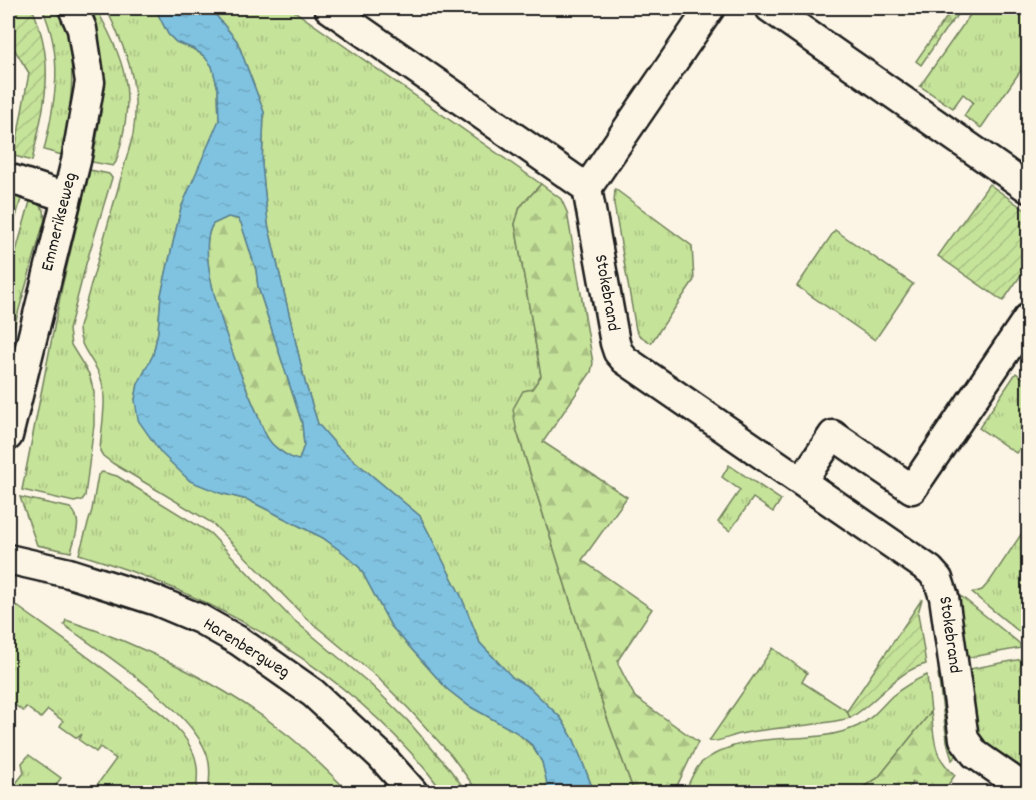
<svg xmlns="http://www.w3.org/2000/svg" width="1036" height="800" font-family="Dekko,sans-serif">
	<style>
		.grass { fill: url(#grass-tufts); stroke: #71805b; stroke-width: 1.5 }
		.forest { fill: url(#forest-firs); stroke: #71805b; stroke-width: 1.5 }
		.garden { fill: url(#garden-furrows); stroke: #71805b; stroke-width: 1.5 }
		.water { fill: url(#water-ripples); stroke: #588092; stroke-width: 1.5; fill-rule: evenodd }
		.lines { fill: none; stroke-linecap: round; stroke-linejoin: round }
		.minor-casing { stroke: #1c1c1c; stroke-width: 33 }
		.minor { stroke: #fcf5e5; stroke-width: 28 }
		.labels { text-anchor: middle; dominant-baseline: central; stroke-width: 5; stroke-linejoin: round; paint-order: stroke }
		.street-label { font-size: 18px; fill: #1c1c1c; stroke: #fcf5e5 }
	</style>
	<defs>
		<pattern id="grass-tufts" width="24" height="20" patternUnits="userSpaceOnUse" patternTransform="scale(1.5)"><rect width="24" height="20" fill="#c6e39a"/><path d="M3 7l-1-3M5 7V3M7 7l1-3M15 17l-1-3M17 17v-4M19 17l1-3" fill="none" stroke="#aac284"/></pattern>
		<pattern id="forest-firs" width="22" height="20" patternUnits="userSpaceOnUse" patternTransform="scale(1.5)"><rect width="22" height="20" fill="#c6e39a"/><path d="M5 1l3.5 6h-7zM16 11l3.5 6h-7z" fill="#aac284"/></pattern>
		<pattern id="garden-furrows" width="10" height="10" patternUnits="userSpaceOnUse" patternTransform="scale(1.5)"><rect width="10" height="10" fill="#c6e39a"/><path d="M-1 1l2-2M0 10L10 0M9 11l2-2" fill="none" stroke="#aac284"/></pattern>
		<pattern id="water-ripples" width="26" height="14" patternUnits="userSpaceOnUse" patternTransform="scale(1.5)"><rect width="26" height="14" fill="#80c3e1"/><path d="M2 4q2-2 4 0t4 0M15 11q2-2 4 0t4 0" fill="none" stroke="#6ea7c0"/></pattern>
	</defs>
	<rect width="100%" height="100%" fill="#fcf5e5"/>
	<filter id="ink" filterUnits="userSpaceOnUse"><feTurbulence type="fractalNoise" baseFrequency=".0167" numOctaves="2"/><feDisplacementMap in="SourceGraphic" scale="12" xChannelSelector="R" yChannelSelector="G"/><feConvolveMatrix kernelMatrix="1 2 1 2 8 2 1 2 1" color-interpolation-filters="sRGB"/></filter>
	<g filter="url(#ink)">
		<g class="grass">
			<path d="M42 8H59C79 59 72 102 62 155L44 150C56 99 64 57 42 8Z"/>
			<path d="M106 8H155L168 34 176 42 193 49 204 56 212 66 218 89 219 121 181 208 161 295 158 332 153 355 138 384 135 400 220 493 248 500 268 510 323 538 345 554 360 568 391 626 447 689 469 706 516 732 532 746 542 762 549 792H478L451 755 409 709 377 677 305 617 212 523 114 464 103 456 100 451C101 428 108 400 101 379 95 360 78 348 79 327L133 135C141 84 127 52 106 8Z"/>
			<polygon points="210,8 290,8 541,184 520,207 515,224 541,376 532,389 516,428 605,712 634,792 594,792 574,740 561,718 530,688 513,678 480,643 461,596 420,516 338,447 318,424 305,382 268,224 262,165 264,112 237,41"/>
			<polygon points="975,8 1020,8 1028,17 1028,60 981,128 964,116 973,102 963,94 953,108 920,86"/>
			<path d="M98 12C130 69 135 100 116 162L113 166 92 162C104 104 108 73 94 14Z"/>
			<polygon points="90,170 109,174 112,178 86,264 69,330 71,345 89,374 94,392 94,425 85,496 82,500 74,502 22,490 62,287"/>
			<polygon points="615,189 692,246 694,280 651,343 639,335 636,330 614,204"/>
			<polygon points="31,198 44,210 45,219 8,348 8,280"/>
			<polygon points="835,230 913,284 875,340 797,286"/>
			<polygon points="1016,373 1028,382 1028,454 1020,448 1016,453 979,428"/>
			<polygon points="729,465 781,500 773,512 753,498 730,531 718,522 740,490 722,477"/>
			<path d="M102 472 117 476 210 533 289 616 369 683 407 720 448 767 467 792H443C355 673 219 596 79 554L92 510 98 475Z"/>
			<path d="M20 497 70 508C84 519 75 536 71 552L37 545Z"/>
			<polygon points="1028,524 1028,639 972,593 982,590 990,581"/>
			<polygon points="962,597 1019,643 1021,648 961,659 954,601"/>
			<path d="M8 605 17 606C56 634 95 661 132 691 153 707 179 724 191 748 199 762 198 777 196 792H99L94 789 116 759 100 747 96 752 79 740 82 734 77 738 60 726 63 721 48 710 41 718 26 707 23 711 8 700Z"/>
			<path d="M66 620C141 644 227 686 289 736 310 753 329 773 349 792H208C210 780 211 764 206 752 188 707 104 654 64 625Z"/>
			<path d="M773 648 807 673 802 682 847 711 850 718C814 727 776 726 740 734 730 736 718 743 709 741Z"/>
			<path d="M1028 658V774C1013 764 981 747 974 731 968 717 967 687 964 670Z"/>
			<polygon points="946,673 958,754 952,760 947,741 938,674"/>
			<path d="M927 675 931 712 878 778 855 792H685C689 783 693 772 700 764 704 760 710 757 715 754 759 729 813 747 858 726 872 719 881 707 892 696 902 688 915 680 927 675Z"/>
			<polygon points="29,755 61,778 51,792 9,792 24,773 22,763"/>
		</g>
		<g class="forest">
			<polygon points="953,8 964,8 945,30 921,65 916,61"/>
			<polygon points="541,184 561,199 567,212 593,363 591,372 543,442 627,497 582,560 652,609 618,660 618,664 635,697 698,742 674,792 634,792 605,712 516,428 513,409 523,391 532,389 541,376 515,224 520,207"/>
			<path d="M228 217 238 219 241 223 256 270 258 287 302 423 304 445 299 460C291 459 278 450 272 444 263 435 259 417 254 406 239 372 191 256 213 224Z"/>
			<path d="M931 712C935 740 932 755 955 775L943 792H928L913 782 905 792H855L878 778Z"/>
		</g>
		<g class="garden">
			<path d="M8 8H32C57 65 44 104 32 161L8 154V149L15 150 29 73 8 39Z"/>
			<polygon points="989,184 1028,212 1025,220 1028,223 1028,265 1003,301 938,256"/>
			<polygon points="13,193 22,195 8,246 8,211"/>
			<path d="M922 599 918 613 926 664C894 672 878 702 850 718L847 711Z"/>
		</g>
		<path class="water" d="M155 8H210L237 41 264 112 262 165 268 224 305 382 318 424 338 447 420 516 461 596 480 643 513 678 530 688 561 718 574 740 594 792H549L542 762 532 745 516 732 469 706 447 689 391 626 360 568 345 554 323 538 268 510 248 500 220 493 190 481 161 453 138 420 135 400 138 384 153 355 158 332 161 295 181 208 219 120 218 89 212 66 204 56 194 49 176 42 168 34ZM228 217 238 219 241 223 256 270 258 287 302 423 304 445 299 460C291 459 278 450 272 444 263 435 259 417 254 406 239 372 191 255 213 224Z"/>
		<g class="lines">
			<g class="minor-casing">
				<g id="minor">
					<polyline points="329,8 587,188 615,343 618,352 625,360 930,570 938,579 944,597 964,739 975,754 1028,791"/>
					<polyline points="770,8 1028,188"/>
					<polyline points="8,178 66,197"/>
					<polyline points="587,188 710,8"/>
					<polyline points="8,436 76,161 90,82 82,29 73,8"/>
					<polyline points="802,481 833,435 912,489 1028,318"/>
					<polyline points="8,559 69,573 157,601 200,619 239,641 313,693 381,756 413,792"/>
				</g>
			</g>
			<use href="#minor" class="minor"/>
		</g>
	</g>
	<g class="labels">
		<g class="street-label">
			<text transform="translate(60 222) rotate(-76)">Emmerikseweg</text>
			<text transform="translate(606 293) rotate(80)">Stokebrand</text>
			<text transform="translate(949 635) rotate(82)">Stokebrand</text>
			<text transform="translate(246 649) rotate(32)">Harenbergweg</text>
		</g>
	</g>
	<rect width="1036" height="800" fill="none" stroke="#fcf5e5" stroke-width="30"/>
	<rect x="15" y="15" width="1006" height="770" fill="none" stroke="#1c1c1c" stroke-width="2" filter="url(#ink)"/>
</svg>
